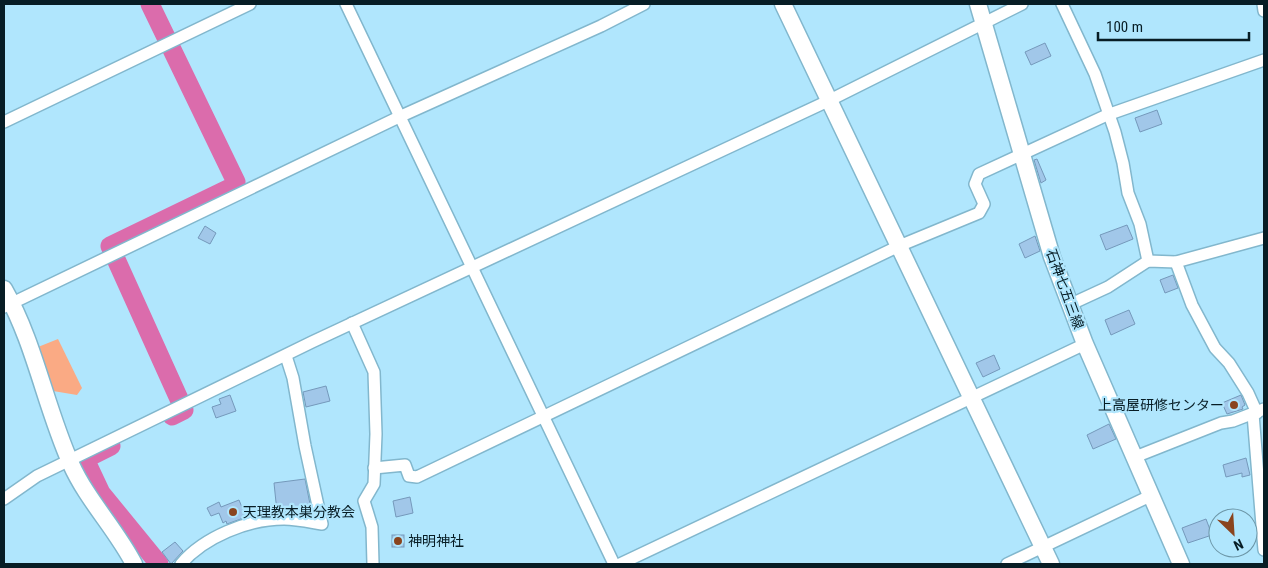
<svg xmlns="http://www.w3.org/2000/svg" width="1268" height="568" font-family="'Roboto Condensed','Noto Sans JP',sans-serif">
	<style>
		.green { fill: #faaa84 }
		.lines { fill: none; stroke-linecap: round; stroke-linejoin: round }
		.river { stroke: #db6cac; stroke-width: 19 }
		.building { fill: #a1c7e9; stroke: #7599bb }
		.street-casing { stroke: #82b7cd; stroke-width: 14 }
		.secondary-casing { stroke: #82b7cd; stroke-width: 19 }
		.street { stroke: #fff; stroke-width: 11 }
		.secondary { stroke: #fff; stroke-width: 16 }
		.poi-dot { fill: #8a441e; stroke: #b0e6fd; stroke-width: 2 }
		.labels { text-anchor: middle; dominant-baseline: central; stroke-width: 4.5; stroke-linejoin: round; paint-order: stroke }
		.street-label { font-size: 14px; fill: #071d25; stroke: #b0e6fd }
		.poi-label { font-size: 14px; fill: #071d25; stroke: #b0e6fd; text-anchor: start }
	</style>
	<rect width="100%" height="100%" fill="#b0e6fd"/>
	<polygon class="green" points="58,339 82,388 77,395 53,391 38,347"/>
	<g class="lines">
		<g class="river">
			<polyline points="150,4 236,182 234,186 110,246 184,410 172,416"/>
			<polyline points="111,446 85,459 101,493 159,564"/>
		</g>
	</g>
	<g class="building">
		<polygon points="1045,43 1051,56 1031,65 1025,52"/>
		<polygon points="1157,110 1162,124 1140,132 1135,118"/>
		<polygon points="1037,159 1046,180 1041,183 1034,160"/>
		<polygon points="1127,225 1133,239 1106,250 1100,235"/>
		<polygon points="205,226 216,233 210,244 198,238"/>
		<polygon points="1035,236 1040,251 1025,258 1019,244"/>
		<polygon points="1173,275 1178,288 1165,293 1160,280"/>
		<polygon points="1129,310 1135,324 1111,335 1105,320"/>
		<polygon points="994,355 1000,369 983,377 976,363"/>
		<polygon points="326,386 330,401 306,407 303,392"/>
		<polygon points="230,395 236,411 216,418 212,407 221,404 219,399"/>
		<polygon points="1241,395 1245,405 1242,407 1243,409 1227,414 1222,403"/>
		<polygon points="1109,424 1116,439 1093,449 1087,435"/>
		<polygon points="1246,458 1250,475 1242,477 1242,473 1226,477 1223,465"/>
		<polygon points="305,479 311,509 277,512 274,483"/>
		<polygon points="410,497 413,513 396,517 393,501"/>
		<polygon points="239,500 246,517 227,524 226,521 223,523 219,513 211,516 207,508 219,502 221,507"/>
		<polygon points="1206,519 1212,535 1188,543 1182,528"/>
		<rect x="392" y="535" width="12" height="12"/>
		<polygon points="175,542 183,551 171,564 162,552"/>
	</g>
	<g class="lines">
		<g class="street-casing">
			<g id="street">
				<polyline points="346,4 614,564"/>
				<polyline points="1062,4 1095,74 1115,132 1123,163 1128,193 1140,224 1148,261"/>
				<polyline points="1263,4 1264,11"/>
				<polyline points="4,122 250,4"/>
				<polyline points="1176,262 1192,305 1215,348 1229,363 1248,393 1257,413"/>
				<polyline points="1069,305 1108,287 1148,261 1176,262 1264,238"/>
				<polyline points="4,307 399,117 601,26 644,4"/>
				<polyline points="352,323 374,372 376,434 374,484 364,501 372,527 373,564"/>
				<polyline points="1253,414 1264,550"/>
				<polyline points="1135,457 1221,423 1233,421 1264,409"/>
				<polyline points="374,468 405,465 409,476 417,477 899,246 979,213 984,204 975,184 979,174 1107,115 1264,60"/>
				<polyline points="4,499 37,476 312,342 828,101 1022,4"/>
				<path d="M181 564C204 537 248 519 284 519 296 519 310 522 322 524L305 446 293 378 286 356"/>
				<polyline points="620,564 1085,344"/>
				<polyline points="1007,564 1150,496"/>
			</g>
		</g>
		<g class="secondary-casing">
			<g id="secondary">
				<polyline points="783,4 1051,564"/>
				<polyline points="978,4 1052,257 1085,344 1181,564"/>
				<path d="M4 289C35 343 45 406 71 464 87 500 116 529 134 564"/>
			</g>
		</g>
		<use href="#street" class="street"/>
		<use href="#secondary" class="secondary"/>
	</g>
	<g class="poi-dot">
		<circle cx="1234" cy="405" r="5"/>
		<circle cx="233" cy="512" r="5"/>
		<circle cx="398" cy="541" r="5"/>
	</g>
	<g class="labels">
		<g class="street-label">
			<text transform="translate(1065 289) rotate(70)">石神七五三線</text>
		</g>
		<g class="poi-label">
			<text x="1224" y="405" text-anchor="end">上高屋研修センター</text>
			<text x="243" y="512">天理教本巣分教会</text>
			<text x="408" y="541">神明神社</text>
		</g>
	</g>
	<rect width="1268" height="568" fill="none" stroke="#071d25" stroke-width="10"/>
	<g transform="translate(1233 533) rotate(155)"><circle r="24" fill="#b0e6fd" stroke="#6c96a7"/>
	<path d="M0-4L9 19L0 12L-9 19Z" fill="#8a441e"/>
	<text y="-8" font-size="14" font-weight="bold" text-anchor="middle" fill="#071d25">N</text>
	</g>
	<path d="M1098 32v8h151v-8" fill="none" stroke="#071d25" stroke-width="2.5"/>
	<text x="1106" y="32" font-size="15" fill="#071d25" stroke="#b0e6fd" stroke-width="4" paint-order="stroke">100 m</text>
</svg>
